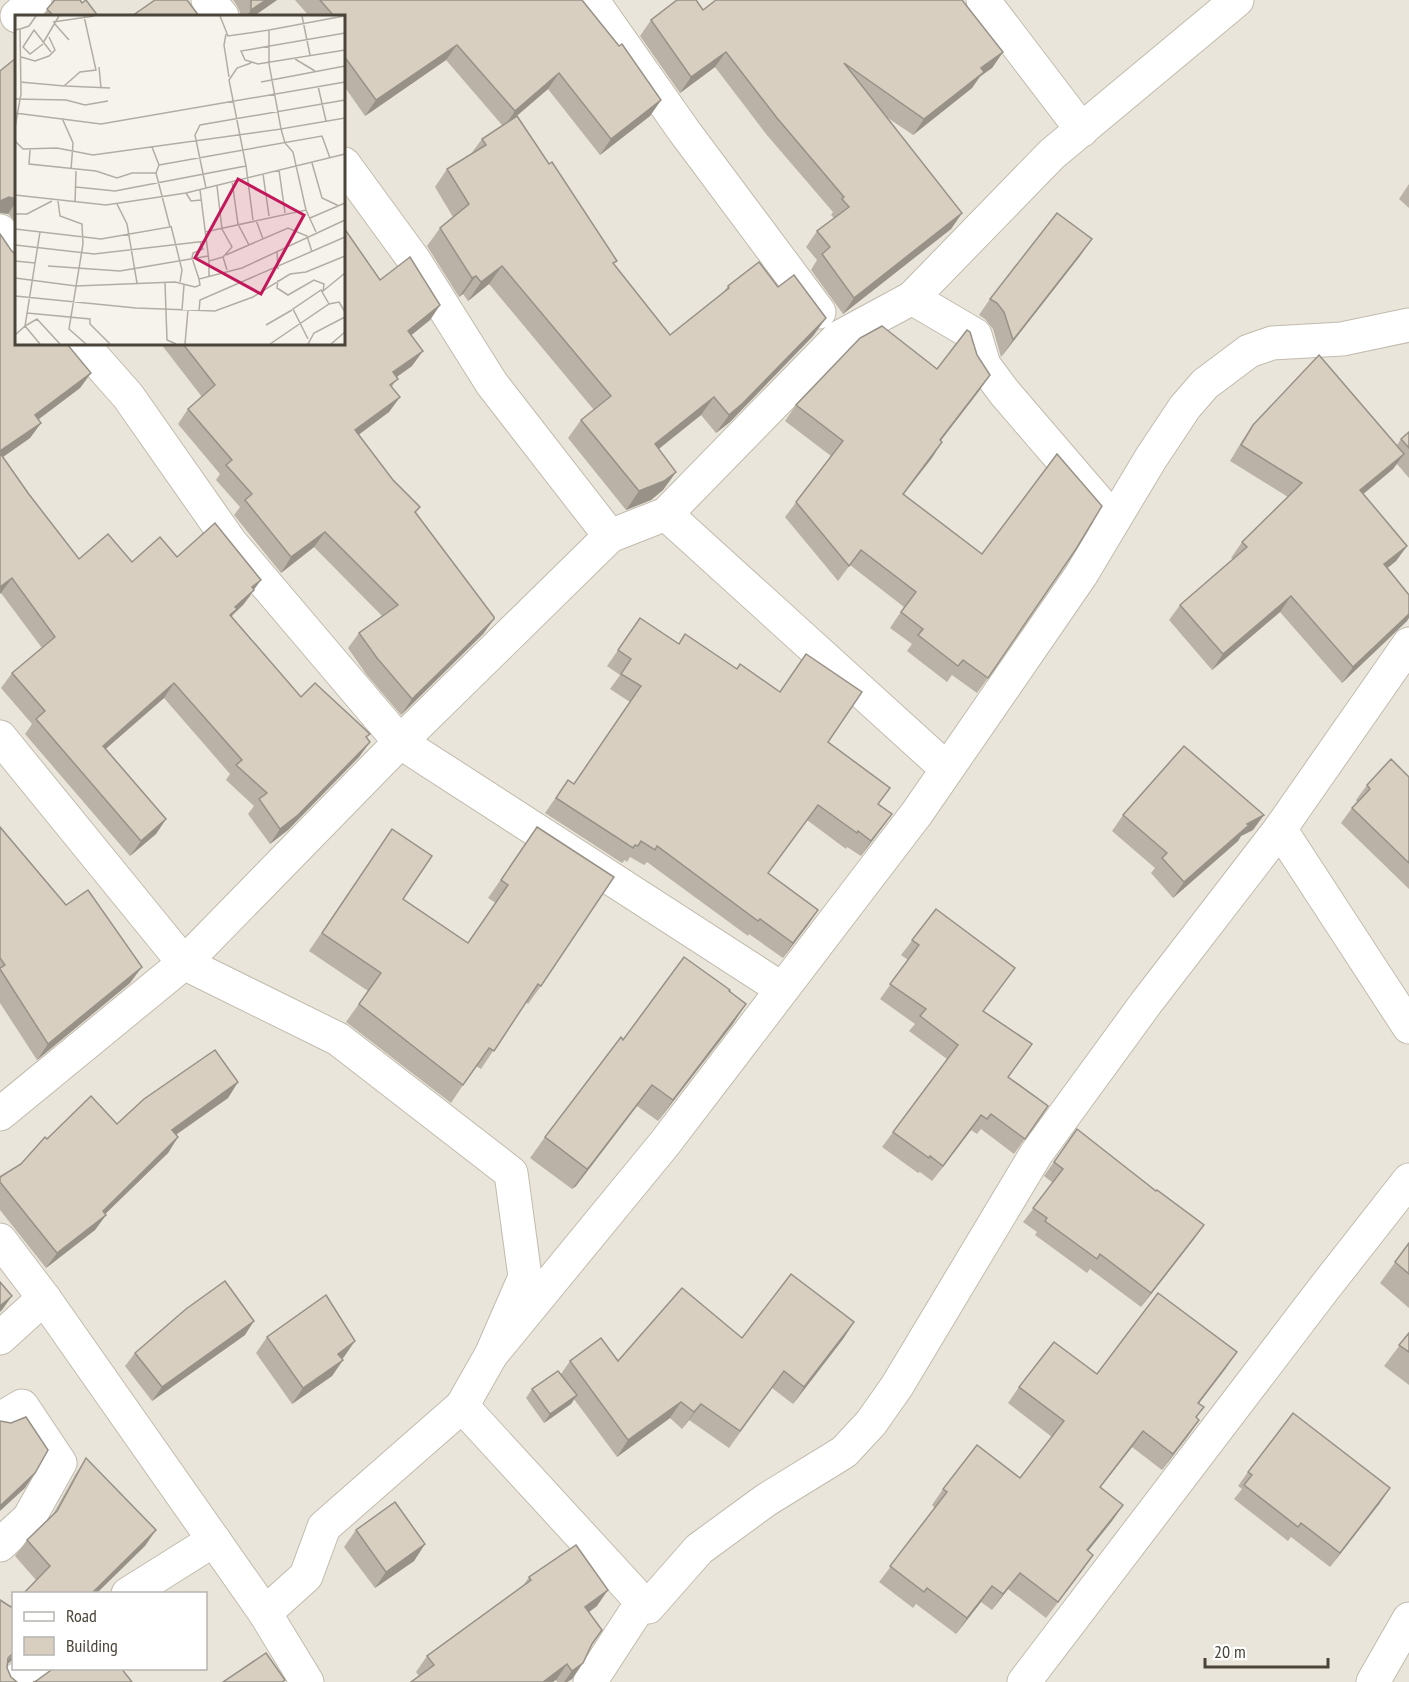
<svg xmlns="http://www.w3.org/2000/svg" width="1409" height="1682" font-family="'PT Sans Narrow',sans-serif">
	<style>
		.residential { fill: #eae5da; fill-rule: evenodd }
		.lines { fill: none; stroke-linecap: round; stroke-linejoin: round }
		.minor-casing { stroke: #c2bbae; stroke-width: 35 }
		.minor { stroke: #fff; stroke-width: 33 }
		.wall { fill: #bab2a6 }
		.shaded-wall { fill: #979187 }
		.building { fill: #d8cfc1; stroke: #979187; stroke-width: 1.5 }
		.inset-road { fill: none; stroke: #b2ada4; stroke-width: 1.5 }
		.view { fill: #c2185b; fill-opacity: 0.15; stroke: #c2185b; stroke-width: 3 }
		.inset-edge { fill: none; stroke: #4b4439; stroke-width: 3 }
	</style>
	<rect width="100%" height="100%" fill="#f6f3ec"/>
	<path class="residential" d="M0 0H1409V1682H0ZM16 16H344V344H16ZM14 1594H206V1668H14Z"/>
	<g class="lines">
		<g class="minor-casing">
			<g id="minor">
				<polyline points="208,0 222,16"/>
				<polyline points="592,0 684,131 819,312"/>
				<polyline points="983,0 1082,130"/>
				<polyline points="17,16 35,0"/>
				<polyline points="344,164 414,260 492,384 610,536"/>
				<polyline points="0,231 16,255"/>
				<polyline points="912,298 975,335 984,365 1004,392 1113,519"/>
				<polyline points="82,344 128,396 231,543 400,742 782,989"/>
				<polyline points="666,514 947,769"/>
				<polyline points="0,737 184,963 338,1039 511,1173 525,1277 491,1355 462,1406 642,1602"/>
				<polyline points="1280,829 1409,1027"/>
				<polyline points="0,1114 184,963 400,742 610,536 666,514 838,338 912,298 1052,154 1237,0"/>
				<polyline points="0,1240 44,1298 265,1613"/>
				<polyline points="0,1338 44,1298"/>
				<polyline points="491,1355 665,1143 917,813 1081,575 1151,458 1185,407 1205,384 1249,351 1272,343 1342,339 1409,325"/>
				<polyline points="0,1419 22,1406 60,1463 29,1518 0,1545"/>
				<polyline points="128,1594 214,1540"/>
				<polyline points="14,1682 34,1668"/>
				<polyline points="307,1682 265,1613 306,1576 324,1527 462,1406"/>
				<polyline points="590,1682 642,1602 648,1607 699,1549 766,1500 844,1452 871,1423 897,1386 1036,1154 1146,1003 1280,829 1409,644"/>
				<polyline points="1024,1682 1322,1291 1409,1180"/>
				<polyline points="1373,1682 1409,1619"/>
			</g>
		</g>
		<use href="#minor" class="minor"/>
	</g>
	<g class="wall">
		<polygon points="53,0 80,0 98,16 42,16 53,2"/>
		<polygon points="233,0 277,0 254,16 240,16 240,12 236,4"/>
		<polygon points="295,0 582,0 661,100 650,116 600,155 548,89 515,117 614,265 670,335 722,294 728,286 778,287 826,318 813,336 730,422 716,433 701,415 659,449 676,472 663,490 651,500 626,510 568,438 581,420 594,410 489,284 468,301 463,294 459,297 427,246 440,228 453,217 435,187 447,169 470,155 482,139 502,125 446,60 365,116 344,86 344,16 309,16"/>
		<polygon points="703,10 1003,52 992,68 980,77 972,88 913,135 885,116 962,213 951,229 843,314 811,270 817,260 806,247 817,231 834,218 831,215 833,212 766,134 715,67 680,93 640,36 651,20"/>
		<polygon points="16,58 16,222 8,214"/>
		<polygon points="1409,184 1409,208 1399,199"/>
		<polygon points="0,234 16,344 91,373 80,388 38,420 41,423 30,438 3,457 28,493 79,559 132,562 177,557 251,595 243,605 231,617 301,697 367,738 370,742 359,757 288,830 270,844 248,814 254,806 226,780 230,774 164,698 105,749 166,819 156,834 130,856 25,734 32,724 1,688 12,673 42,648 1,593"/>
		<polygon points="1080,256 1001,357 993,329 985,319 979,315 990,299"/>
		<polygon points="380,280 440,305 430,320 411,335 412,366 397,377 392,387 400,397 389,412 359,434 494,619 483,634 401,715 366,674 348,648 359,633 382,616 314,547 281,573 234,515 240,507 216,480 220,474 178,424 188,409 202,397 161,344 344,344"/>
		<polygon points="937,369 979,391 940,441 942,442 904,494 988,678 977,693 952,675 947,682 907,651 912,644 890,628 904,607 850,565 838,581 785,517 831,456 785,421 796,405"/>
		<polygon points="1253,425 1397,445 1401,439 1409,432 1409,478 1397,464 1393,469 1363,494 1407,546 1396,561 1387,568 1407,621 1342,683 1280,612 1212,670 1169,620 1180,605 1233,559 1231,558 1242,542 1288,497 1230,461 1242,441"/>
		<polygon points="640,618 828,742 879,805 892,814 861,856 847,847 846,849 807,820 768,873 818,910 783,958 749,934 748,936 647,862 644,865 630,857 627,862 625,860 622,863 545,813 568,780 574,784 630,702 610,689 620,675 607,666"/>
		<polygon points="1409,777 1409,889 1341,823 1352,808 1357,802 1356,800 1367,785"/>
		<polygon points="1123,815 1253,830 1241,836 1238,841 1173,898 1151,873 1155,868 1112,831"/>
		<polygon points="0,827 130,983 37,1060 0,1003"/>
		<polygon points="537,827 541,986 528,1004 526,1002 481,1069 476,1066 451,1103 346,1022 368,991 309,951 392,829 403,899 468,943 496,903 488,898"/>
		<polygon points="936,909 984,1011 1032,1044 1008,1077 1048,1106 1014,1154 981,1129 977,1134 971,1130 932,1181 920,1172 918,1173 882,1147 947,1059 909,1031 915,1024 880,999 908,960 901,955"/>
		<polygon points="729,991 746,1004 732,1025 658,1121 637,1106 576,1186 572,1189 530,1158 545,1137 623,1040"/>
		<polygon points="238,1082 228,1098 176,1135 178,1137 168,1153 105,1214 106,1215 95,1230 46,1268 0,1210 0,1177 21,1164 47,1139 117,1124"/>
		<polygon points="1077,1129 1194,1239 1141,1307 1090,1269 1087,1273 1035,1235 1037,1232 1023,1222 1053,1183 1044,1176"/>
		<polygon points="1409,1243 1409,1308 1380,1283"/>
		<polygon points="854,1322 843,1339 793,1404 772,1388 729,1448 689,1420 682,1429 670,1418 617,1457 574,1399 571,1404 544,1423 526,1398 532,1389 561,1374 570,1361 618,1361 742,1338"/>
		<polygon points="1409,1333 1409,1385 1384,1366"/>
		<polygon points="245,1335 152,1401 125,1366 135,1353"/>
		<polygon points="267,1337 344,1357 342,1359 343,1360 332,1376 292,1404 256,1353"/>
		<polygon points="1226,1368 1199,1403 1196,1418 1199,1420 1162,1470 1132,1447 1100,1488 1123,1505 1112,1521 1088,1551 1093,1555 1046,1618 1008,1589 992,1610 981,1602 956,1634 916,1604 913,1608 879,1582 935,1508 932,1505 943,1489 1020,1478 1052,1437 1008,1403 1019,1387 1097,1374"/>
		<polygon points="86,1458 145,1546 36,1580 15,1556 27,1540 52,1516 75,1475"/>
		<polygon points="1248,1472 1390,1488 1330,1567 1291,1537 1288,1541 1234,1499 1242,1489 1238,1486"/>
		<polygon points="356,1530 425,1544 414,1561 375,1588 344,1547"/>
		<polygon points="529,1577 597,1606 589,1612 590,1647 583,1663 572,1679 567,1682 557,1682 556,1680 419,1676 416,1672 427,1656 523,1586"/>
	</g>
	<g class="shaded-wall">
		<polygon points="266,0 277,0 254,16 247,16 251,10"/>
		<polygon points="457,45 446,60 365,116 376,100"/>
		<polygon points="726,52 715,67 680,93 691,77"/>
		<polygon points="1003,52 992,68 980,76 972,88 913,135 924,119 981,68"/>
		<polygon points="559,73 548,89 504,127 515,111"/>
		<polygon points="661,100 650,116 600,155 611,139"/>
		<polygon points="9,197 16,199 16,202 8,214 0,213 0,201"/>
		<polygon points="962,213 951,229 843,314 854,298"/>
		<polygon points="1092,239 1080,256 1001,357 1013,340"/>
		<polygon points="502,266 489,284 468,301 481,282"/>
		<polygon points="476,276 463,294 459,297 472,278"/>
		<polygon points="440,305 430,320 398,346 408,331"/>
		<polygon points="826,318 813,336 730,422 716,433 729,415"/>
		<polygon points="423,351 412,366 382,387 393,372"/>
		<polygon points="91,373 80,388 24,430 35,415"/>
		<polygon points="990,375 979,391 929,456 940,440"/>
		<polygon points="400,397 389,412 345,445 355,430"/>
		<polygon points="714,397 701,415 642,462 655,444"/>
		<polygon points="41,423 30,438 0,459 0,451"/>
		<polygon points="942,442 932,458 892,509 903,494"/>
		<polygon points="1404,454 1393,469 1349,506 1360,490"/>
		<polygon points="676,472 663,490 651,500 626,510 639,491"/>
		<polygon points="325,532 314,547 281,573 291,557"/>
		<polygon points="1407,546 1396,561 1373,580 1384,564"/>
		<polygon points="12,578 1,593 0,594 0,587"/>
		<polygon points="261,580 243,605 233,614 226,624 219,630 235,607 252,587"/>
		<polygon points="1291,596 1280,612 1212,670 1223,654"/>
		<polygon points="1409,614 1409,618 1407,621 1342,683 1353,667"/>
		<polygon points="494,619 483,634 401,715 412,699"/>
		<polygon points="174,683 164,698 92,761 103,746"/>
		<polygon points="370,742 359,757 288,830 270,844 280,829"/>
		<polygon points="892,814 881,829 861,856 871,841"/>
		<polygon points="1264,815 1253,830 1241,836 1238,841 1173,898 1184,882 1247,824"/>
		<polygon points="166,819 156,834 130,856 141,841"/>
		<polygon points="818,910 808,925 783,958 793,943"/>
		<polygon points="142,967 130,983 37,1060 48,1044"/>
		<polygon points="746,1004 732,1025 658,1121 673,1100"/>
		<polygon points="238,1082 228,1098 161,1145 172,1130"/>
		<polygon points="652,1085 637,1106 576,1186 572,1189 587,1169"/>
		<polygon points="981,1115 971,1130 932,1181 943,1166"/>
		<polygon points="178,1137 168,1153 97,1222 106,1215 95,1230 46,1268 57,1253 103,1211"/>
		<polygon points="1204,1225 1194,1239 1141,1307 1151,1293"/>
		<polygon points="12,1296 2,1310 0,1312 0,1306"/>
		<polygon points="254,1321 245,1335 152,1401 162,1387"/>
		<polygon points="854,1322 843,1339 793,1404 804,1387"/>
		<polygon points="355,1341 344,1357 327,1370 338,1354"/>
		<polygon points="1237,1352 1226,1368 1187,1419 1198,1403"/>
		<polygon points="343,1360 332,1376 292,1404 303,1388"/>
		<polygon points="577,1395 571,1404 544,1423 550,1414"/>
		<polygon points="681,1402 670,1418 617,1457 628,1440"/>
		<polygon points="701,1404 689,1420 682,1429 694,1412"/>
		<polygon points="1199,1420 1188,1436 1162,1470 1173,1454"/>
		<polygon points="1143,1431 1132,1447 1088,1503 1100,1487"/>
		<polygon points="35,1473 25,1488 0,1511 0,1506"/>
		<polygon points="1390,1488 1380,1503 1330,1567 1340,1553"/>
		<polygon points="1123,1505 1112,1521 1076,1566 1087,1550"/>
		<polygon points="156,1530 145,1546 97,1593 92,1593"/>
		<polygon points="425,1544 414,1561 375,1588 386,1572"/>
		<polygon points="1093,1555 1082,1571 1046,1618 1058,1602"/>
		<polygon points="1020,1573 1008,1589 992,1610 1003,1594"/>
		<polygon points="992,1586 981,1602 956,1634 967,1618"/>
		<polygon points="608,1590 597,1606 574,1623 585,1607"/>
		<polygon points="14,1652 14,1659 0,1670"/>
		<polygon points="583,1663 572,1679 567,1682 564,1682 572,1671"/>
		<polygon points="567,1664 556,1680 553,1682 543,1682"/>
	</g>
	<g class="building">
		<polygon points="55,0 80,0 82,3 86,0 98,16 54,16 47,9"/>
		<polygon points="155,0 187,0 199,16 132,16"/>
		<polygon points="251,0 266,0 251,10"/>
		<polygon points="320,0 582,0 619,46 622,44 661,100 611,139 559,73 515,111 457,45 376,100 344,56 344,16 334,16"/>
		<polygon points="677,0 696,0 703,10 716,0 962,0 1003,52 981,68 984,72 924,119 844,63 962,213 854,298 822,254 830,247 817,231 849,207 842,199 844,197 777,118 726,52 691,77 651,20"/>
		<polygon points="16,58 16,199 9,197 0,201 0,71"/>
		<polygon points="517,116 549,164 552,162 617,261 613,263 670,335 729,288 728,286 759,262 778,287 794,275 826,318 743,403 729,415 714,397 655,444 676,472 664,481 639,491 581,420 611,396 502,266 481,282 476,276 472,278 440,228 469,204 447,169 486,145 482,139"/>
		<polygon points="1057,213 1092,239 1013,340 1004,312 997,303 990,299"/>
		<polygon points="344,228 380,280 410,257 440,305 408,331 423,351 393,372 398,379 390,385 400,397 355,430 393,480 420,507 415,512 494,617 494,619 412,699 377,658 359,633 398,605 325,532 291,557 245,500 252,494 226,465 232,460 188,409 215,385 183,344 344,344"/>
		<polygon points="0,234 11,250 16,255 16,344 67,344 91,373 35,415 41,423 0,451"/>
		<polygon points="882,326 937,369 967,330 970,332 977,355 990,375 940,440 942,442 903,494 982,554 1057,454 1102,506 1076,549 988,678 963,660 958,666 918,635 923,629 901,612 916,592 861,550 849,566 796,502 843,441 796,405 860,338"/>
		<polygon points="1319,355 1404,454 1360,490 1407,546 1384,564 1409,595 1409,614 1353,667 1291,596 1223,654 1180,605 1247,547 1242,542 1302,483 1241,445 1253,425"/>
		<polygon points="1409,432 1409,448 1401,439"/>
		<polygon points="0,453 28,493 79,559 108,534 132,562 160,537 177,557 215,523 261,580 252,587 254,590 235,607 237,609 230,615 301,697 315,683 370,734 366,737 370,742 298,815 280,829 259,799 267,793 236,765 242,760 174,683 103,746 166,819 141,841 36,719 45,711 12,673 55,637 12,578 0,587"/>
		<polygon points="640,618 679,644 685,634 737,669 740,664 780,692 806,654 862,692 828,742 890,788 878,804 892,814 871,841 858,831 857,833 818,805 768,873 818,910 793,943 760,919 758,921 657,846 655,850 641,841 638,846 635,845 633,848 556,798 568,780 574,784 641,686 621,674 631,659 618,650"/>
		<polygon points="1184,746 1264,815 1247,824 1249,825 1184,882 1162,858 1167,853 1123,815"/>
		<polygon points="1391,759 1409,777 1409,863 1352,808 1370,789 1367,785"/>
		<polygon points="0,827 66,905 88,890 142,967 48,1044 0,969 0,968 5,965 0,958"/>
		<polygon points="537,827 614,877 541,986 538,984 494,1051 489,1048 463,1085 359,1004 381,973 322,933 392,829 432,856 403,899 468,943 508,885 501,880"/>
		<polygon points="936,909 1015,968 983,1011 1032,1044 1008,1077 1048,1106 1025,1139 991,1114 987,1119 981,1115 943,1166 930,1156 929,1158 893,1132 958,1045 920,1016 926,1009 890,984 919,945 912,940"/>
		<polygon points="684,957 730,990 729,991 746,1004 673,1100 652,1085 590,1166 587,1169 545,1137 621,1037 623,1040"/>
		<polygon points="215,1050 238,1082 172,1130 178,1137 103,1211 106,1215 57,1253 0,1182 0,1177 21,1164 45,1137 47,1139 91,1096 117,1124 144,1099"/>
		<polygon points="1077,1129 1156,1191 1157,1190 1204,1225 1151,1293 1100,1254 1097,1259 1045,1221 1047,1218 1033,1208 1063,1169 1054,1162"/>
		<polygon points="1409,1243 1409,1274 1395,1262"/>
		<polygon points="791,1274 854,1322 804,1387 784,1371 740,1431 701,1404 694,1412 681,1402 628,1440 570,1361 601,1338 618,1361 682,1288 742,1338"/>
		<polygon points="225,1281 254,1321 162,1387 135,1353 186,1309"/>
		<polygon points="0,1282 12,1296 0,1306"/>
		<polygon points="1158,1293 1237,1352 1198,1403 1204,1407 1196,1417 1199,1420 1173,1454 1143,1431 1100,1487 1123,1505 1087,1550 1093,1555 1058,1602 1020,1573 1003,1594 992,1586 967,1618 927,1588 924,1592 890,1566 947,1492 943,1489 977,1445 1020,1478 1064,1421 1019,1387 1054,1342 1097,1374"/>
		<polygon points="326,1295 355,1341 338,1354 343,1360 303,1388 267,1337"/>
		<polygon points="1409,1333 1409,1352 1399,1345"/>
		<polygon points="558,1371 577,1395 550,1414 532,1389"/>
		<polygon points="1293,1413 1390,1488 1340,1553 1301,1523 1298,1527 1244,1485 1252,1475 1248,1472"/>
		<polygon points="26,1417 48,1450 35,1473 0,1506 0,1421 11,1423"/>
		<polygon points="86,1458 156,1530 92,1593 24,1593 50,1566 27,1540 57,1511"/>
		<polygon points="395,1502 425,1544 386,1572 356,1530"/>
		<polygon points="576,1545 608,1590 585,1607 602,1630 592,1644 583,1663 572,1671 567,1664 543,1682 411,1682 434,1665 427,1656 531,1580 529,1577"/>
		<polygon points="0,1600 11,1607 14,1604 14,1652 8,1658 7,1668 11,1677 17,1682 0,1682"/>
		<polygon points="266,1653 285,1680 282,1682 223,1682"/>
		<polygon points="54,1668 121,1668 132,1682 33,1682 36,1681"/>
	</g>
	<g transform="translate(15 15)">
		<rect width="330" height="330" fill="#f6f3ec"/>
		<path class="inset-road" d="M205 1 213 21 254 15V49L266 114 330 103M287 1 295 40M38 7 79 1M39 8 54 25M5 14 14 11 21 1M0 15 5 14 6 79 0 112M254 15 329 1M330 18 226 36 230 45 243 49 330 35M211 19 209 30 214 62M28 28 44 1M28 29 15 39 8 32 19 15 36 37M6 42 20 46 34 41 40 35 34 22M280 44 300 56M84 52 86 73M5 67 49 71 65 57 81 55 69 1M246 67 330 51M50 71 95 73M303 71 311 106M0 84 51 85 70 90 93 86M0 98 86 109 330 67M47 103 58 128 56 155M0 126 8 134 42 133 78 140 266 114 270 128 278 137 291 195M137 132 144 150 141 158M297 148 307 183 324 191M144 150 307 121 315 143M231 151 214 65 222 53 236 48M264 155 270 198M248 159 254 201M217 166 223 209 234 230M202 171 207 214 217 232 208 242 212 255M61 172 100 176 231 151 238 205M191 173 180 120 185 110 330 85M185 175 194 246M171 178 176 186 186 185M0 180 91 190 171 178 330 139M43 186 45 201 67 209 68 229 54 314 71 329M60 188 61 156M102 189 112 209 122 268M0 199H12L37 186M295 203 330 188M241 205 248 224M156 211 167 255 165 267M0 214 86 224 155 212 141 158H117L102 163 81 156 14 149 15 135M190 217 291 195 301 217M0 230 79 239 192 226M262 236 263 254M211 240 273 213 292 221 297 237M0 246 20 248M33 251 105 256 193 241M194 261V246L208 242M0 263 61 271 160 267 180 272 185 270 184 264 227 253 330 205M184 264 177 243 178 238 188 234 185 227M263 265 262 273 273 280 299 265 309 269 308 276 330 258M150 268 152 325 161 329M0 281 121 293 200 296 238 282 275 259 291 257 330 241M167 295 169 270M184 296 185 285 330 222M12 298 75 304V309L95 329M251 310 277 295M0 320 10 311 25 217M293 324 278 294 306 275 314 289M25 329 10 311 22 304 45 329M170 329 173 295M255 329 314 289 324 287 330 297M293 329 299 318 330 302M316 329 330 317"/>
		<path class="view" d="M223 164 289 200 246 279 180 243Z"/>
		<rect width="330" height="330" class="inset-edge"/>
	</g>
	<rect x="12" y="1592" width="195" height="78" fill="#ffffff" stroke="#b7b4b0" stroke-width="1.5"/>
	<rect x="24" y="1612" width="30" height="9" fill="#ffffff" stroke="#b7b4b0" stroke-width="1.5"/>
	<text x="66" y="1622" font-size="18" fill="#4b4439">Road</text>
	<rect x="24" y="1637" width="30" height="18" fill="#d8cfc1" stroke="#b7b4b0" stroke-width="1.5"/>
	<text x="66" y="1652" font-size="18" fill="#4b4439">Building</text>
	<path d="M1205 1658v9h123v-9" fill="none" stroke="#4b4439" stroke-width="3"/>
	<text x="1214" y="1658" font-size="18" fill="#4b4439" stroke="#ffffff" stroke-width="4.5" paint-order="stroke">20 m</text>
</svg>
